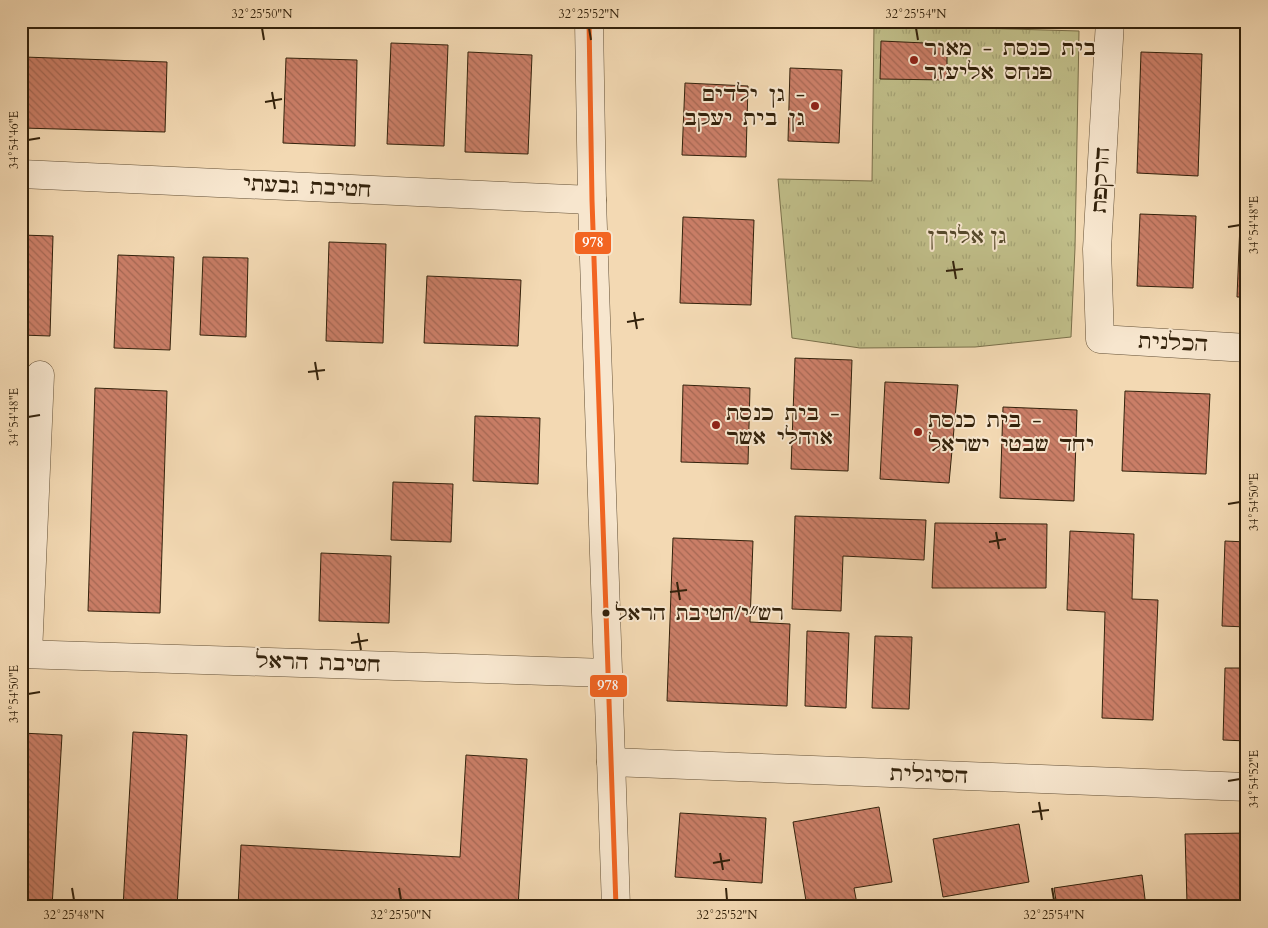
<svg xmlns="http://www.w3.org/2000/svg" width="1268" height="928" font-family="Cardo,'Frank Ruhl Libre',serif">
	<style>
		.park { fill: url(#park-tufts); stroke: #7a704a }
		.building { fill: url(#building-back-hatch); stroke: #33220c }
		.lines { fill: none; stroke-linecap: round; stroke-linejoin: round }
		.minor-casing { stroke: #635036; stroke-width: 29 }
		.minor { stroke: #f7e6ce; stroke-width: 28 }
		.bus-1-casing { stroke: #f7e6ce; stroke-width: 9 }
		.bus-1 { stroke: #f26522; stroke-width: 5 }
		.ticks { fill: none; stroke: #33220c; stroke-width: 2 }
		.poi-dot { fill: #8f2418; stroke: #f7e6ce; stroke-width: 2 }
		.bus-dot { fill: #33220c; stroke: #f7e6ce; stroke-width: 2 }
		.labels { text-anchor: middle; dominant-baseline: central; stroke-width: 4; stroke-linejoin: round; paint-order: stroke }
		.bus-label { font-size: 20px; fill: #33220c; stroke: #f7e6ce; text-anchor: start }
		.poi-label { font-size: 21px; fill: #33220c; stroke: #f7e6ce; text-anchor: start }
		.street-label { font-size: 21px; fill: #33220c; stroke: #f7e6ce }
		.park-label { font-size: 21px; font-style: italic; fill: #56492b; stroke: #f7e6ce }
		.line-badge { stroke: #f7e6ce; stroke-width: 2 }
		.badge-label { font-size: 14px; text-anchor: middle; font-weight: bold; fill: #fff }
		.neatline { fill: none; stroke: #33220c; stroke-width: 2 }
		.ticks-label { font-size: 12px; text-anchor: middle; fill: #33220c }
	</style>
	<defs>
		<pattern id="park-tufts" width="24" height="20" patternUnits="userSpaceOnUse" patternTransform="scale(1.25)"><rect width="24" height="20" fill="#c0be89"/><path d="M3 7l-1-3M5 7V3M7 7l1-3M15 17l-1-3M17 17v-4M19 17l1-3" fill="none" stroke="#a5a375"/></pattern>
		<pattern id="building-back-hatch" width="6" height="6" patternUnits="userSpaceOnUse" patternTransform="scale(1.25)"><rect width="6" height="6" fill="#ca7e67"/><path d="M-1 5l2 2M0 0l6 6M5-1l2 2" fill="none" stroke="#a56753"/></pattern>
	</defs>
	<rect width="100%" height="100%" fill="#f3d9b3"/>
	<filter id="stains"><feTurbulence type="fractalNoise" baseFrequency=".004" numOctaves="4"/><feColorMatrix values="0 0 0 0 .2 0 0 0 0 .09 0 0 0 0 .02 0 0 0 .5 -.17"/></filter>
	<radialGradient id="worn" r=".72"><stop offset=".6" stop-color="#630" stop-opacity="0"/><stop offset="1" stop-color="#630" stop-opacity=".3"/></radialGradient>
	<polygon class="park" points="874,25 1079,31 1075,248 1071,337 975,347 860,348 792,338 778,179 872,181"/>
	<g class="building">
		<polygon points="881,41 947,44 947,80 880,79"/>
		<polygon points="391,43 448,45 444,146 387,144"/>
		<polygon points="468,52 532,55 528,154 465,152"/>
		<polygon points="1141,52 1202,54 1198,176 1137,173"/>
		<polygon points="24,57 167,62 165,132 22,128"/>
		<polygon points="286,58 357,60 355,146 283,143"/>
		<polygon points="790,68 842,70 839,143 788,141"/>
		<polygon points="685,83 748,86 746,157 682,155"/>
		<polygon points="1247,84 1247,143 1245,143"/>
		<polygon points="1140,214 1196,216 1193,288 1137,286"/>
		<polygon points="683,217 754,220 751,305 680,303"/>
		<polygon points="1240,224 1247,224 1247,297 1237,297"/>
		<polygon points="21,235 53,236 50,336 21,335"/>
		<polygon points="329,242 386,244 383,343 326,341"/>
		<polygon points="118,255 174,257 170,350 114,348"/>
		<polygon points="203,257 248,258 246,337 200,335"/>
		<polygon points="427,276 521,280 518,346 424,343"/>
		<polygon points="795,358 852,360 848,471 791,469"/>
		<polygon points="885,382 958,385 949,483 880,479"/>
		<polygon points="683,385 750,388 748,464 681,462"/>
		<polygon points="95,388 167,391 160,613 88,611"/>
		<polygon points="1125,391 1210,394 1206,474 1122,471"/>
		<polygon points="1003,407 1077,410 1074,501 1000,498"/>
		<polygon points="475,416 540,418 538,484 473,481"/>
		<polygon points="393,482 453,484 451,542 391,540"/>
		<polygon points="795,516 926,520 924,560 843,556 841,611 792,609"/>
		<polygon points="935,523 1047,524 1046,588 932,588"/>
		<polygon points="1070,531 1134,534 1132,599 1158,600 1153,720 1102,718 1105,612 1067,610"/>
		<polygon points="673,538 753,541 750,622 790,624 787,706 667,701"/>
		<polygon points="1225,541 1247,542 1247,627 1222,626"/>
		<polygon points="321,553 391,556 389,623 319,621"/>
		<polygon points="807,631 849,633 846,708 805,706"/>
		<polygon points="875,636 912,637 909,709 872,708"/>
		<polygon points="1225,668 1247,668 1247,741 1223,740"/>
		<polygon points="133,732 187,735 177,907 123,907"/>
		<polygon points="21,733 62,735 52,907 21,907"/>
		<polygon points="466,755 527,759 518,907 238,907 241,845 460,857"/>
		<polygon points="879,807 892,882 854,888 857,904 839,907 807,907 793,822"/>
		<polygon points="680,813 766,818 762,883 675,877"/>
		<polygon points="1019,824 1029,882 943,897 933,839"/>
		<polygon points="1247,833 1247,901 1187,903 1185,834"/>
		<polygon points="1142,875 1146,907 1057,907 1054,888"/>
		<polygon points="672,905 722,907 672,907"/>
	</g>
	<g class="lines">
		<g class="minor-casing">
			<g id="minor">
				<polyline points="589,21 592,200 616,907"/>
				<polyline points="1110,21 1097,249 1100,339 1247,348"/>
				<polyline points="21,174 592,200"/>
				<polyline points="21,654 607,673"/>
				<polyline points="28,654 40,375"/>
				<polyline points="611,762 1247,787"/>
			</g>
		</g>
		<use href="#minor" class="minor"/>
		<g class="bus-1-casing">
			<polyline id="bus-1" points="589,21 592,200 616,907"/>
		</g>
		<use href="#bus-1" class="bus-1"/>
	</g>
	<path class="ticks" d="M262 28 264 40M589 28 591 40M916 28 918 40M272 92 275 109M265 102 282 99M28 140 40 138M1228 227 1240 225M953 261 956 279M946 271 963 269M634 312 637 329M627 322 644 319M315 362 318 380M308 372 325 370M28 417 40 415M1228 504 1240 502M996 532 999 549M989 542 1006 539M677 582 680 600M670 592 687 590M358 633 361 650M351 643 368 640M28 694 40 692M1228 781 1240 779M1039 802 1042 820M1032 812 1049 810M720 853 723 870M713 863 730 860M72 888 74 900M399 888 401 900M726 888 727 900M1052 888 1054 900"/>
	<g class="poi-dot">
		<circle cx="914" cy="60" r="5"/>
		<circle cx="815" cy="106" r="5"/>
		<circle cx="716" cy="425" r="5"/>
		<circle cx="918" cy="432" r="5"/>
	</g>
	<circle class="bus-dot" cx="606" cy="613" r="4.5"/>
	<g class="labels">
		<g class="bus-label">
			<text x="615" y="613">רש״י/חטיבת הראל</text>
		</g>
		<g class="poi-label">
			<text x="924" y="48">בית כנסת - מאור<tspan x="924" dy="24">פנחס אליעזר</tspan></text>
			<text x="805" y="94" text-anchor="end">גן ילדים -<tspan x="805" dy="24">גן בית יעקב</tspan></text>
			<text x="726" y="413">בית כנסת -<tspan x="726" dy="24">אוהלי אשר</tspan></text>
			<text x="928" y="420">בית כנסת -<tspan x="928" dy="24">יחד שבטי ישראל</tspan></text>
		</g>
		<g class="street-label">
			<text transform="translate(1101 180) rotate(-87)">הרקפת</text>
			<text transform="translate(307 187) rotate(3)">חטיבת גבעתי</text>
			<text transform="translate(1173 343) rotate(3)">הכלנית</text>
			<text transform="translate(318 663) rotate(2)">חטיבת הראל</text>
			<text transform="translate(929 775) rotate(2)">הסיגלית</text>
		</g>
		<g class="park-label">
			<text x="967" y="236">גן אלירן</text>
		</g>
	</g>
	<g class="line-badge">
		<rect x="574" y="231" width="38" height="24" rx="5" fill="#f26522"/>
		<rect x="589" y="674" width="39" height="24" rx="5" fill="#f26522"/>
	</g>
	<g class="badge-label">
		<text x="593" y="247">978</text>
		<text x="608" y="690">978</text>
	</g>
	<rect width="1268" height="928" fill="none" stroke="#f3d9b3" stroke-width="55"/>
	<rect x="28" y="28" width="1212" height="872" class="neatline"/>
	<g class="ticks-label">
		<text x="262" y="18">32°25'50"N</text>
		<text x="589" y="18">32°25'52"N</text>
		<text x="916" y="18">32°25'54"N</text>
		<text transform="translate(14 140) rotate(-90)" y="4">34°54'46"E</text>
		<text transform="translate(1254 225) rotate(-90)" y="4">34°54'48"E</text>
		<text transform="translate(14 417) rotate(-90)" y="4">34°54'48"E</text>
		<text transform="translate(1254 502) rotate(-90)" y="4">34°54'50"E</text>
		<text transform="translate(14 694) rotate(-90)" y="4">34°54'50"E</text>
		<text transform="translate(1254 779) rotate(-90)" y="4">34°54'52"E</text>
		<text x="74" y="919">32°25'48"N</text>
		<text x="401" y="919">32°25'50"N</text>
		<text x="727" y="919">32°25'52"N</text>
		<text x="1054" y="919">32°25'54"N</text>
	</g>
	<rect width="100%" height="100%" filter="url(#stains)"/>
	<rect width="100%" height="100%" fill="url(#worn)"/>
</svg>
